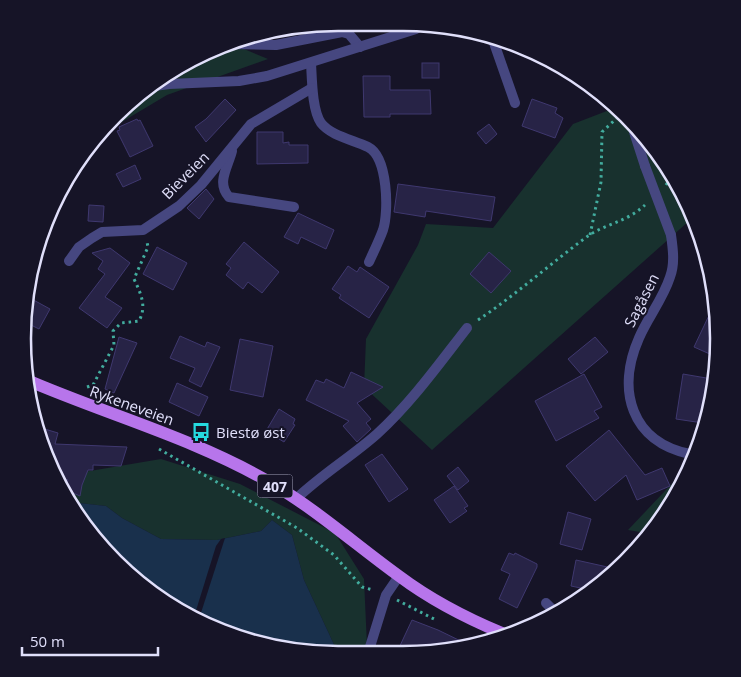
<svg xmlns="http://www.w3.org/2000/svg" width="741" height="677" font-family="'Open Sans',sans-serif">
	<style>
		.green { fill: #18312e }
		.water { fill: #19304c }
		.pier { fill: #161427 }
		.building { fill: #272346; stroke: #3f386f }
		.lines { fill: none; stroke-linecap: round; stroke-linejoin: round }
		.path { stroke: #42ac9e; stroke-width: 3; stroke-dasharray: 2.5 4; stroke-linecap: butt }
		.minor { stroke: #464780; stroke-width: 10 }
		.tertiary { stroke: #464780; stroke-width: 10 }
		.primary { stroke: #b775eb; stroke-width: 12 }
		.minor-bridge { stroke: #464780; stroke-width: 10 }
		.labels { text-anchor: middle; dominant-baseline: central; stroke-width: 4; stroke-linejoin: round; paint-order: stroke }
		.shield { fill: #161427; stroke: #a3a2bb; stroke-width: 1 }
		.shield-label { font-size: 14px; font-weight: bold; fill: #e0dffa }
		.street-label { font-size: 15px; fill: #e0dffa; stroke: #161427 }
		.poi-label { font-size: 15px; fill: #e0dffa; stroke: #161427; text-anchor: start }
		.rim { fill: none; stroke: #e0dffa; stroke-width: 2.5 }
	</style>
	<rect width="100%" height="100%" fill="#161427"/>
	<g class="green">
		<polygon points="232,44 268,59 167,95 95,138 146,88 199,55"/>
		<polygon points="612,109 665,163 689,221 432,450 364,387 366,339 418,245 426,224 493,228 573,124"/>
		<polygon points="27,381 36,386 44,446 29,400"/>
		<polygon points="46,452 72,474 161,459 240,484 335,533 364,579 367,646 365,650 337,651 304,580 292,535 272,520 261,531 217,540 161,539 122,518 106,506 70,502 55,478"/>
		<polygon points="682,473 665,514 646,533 628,530"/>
	</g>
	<polygon class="water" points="70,502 106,506 122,518 161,539 217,540 261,531 272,520 292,535 304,580 337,651 298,652 181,612 88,531"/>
	<polygon class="pier" points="225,538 199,619 194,617 216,546 221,539"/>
	<g class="building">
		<rect x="422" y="63" width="17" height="15"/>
		<polygon points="363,76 390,76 390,90 430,90 431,114 390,114 390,117 364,117"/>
		<polygon points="225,99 236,110 206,142 195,127 206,119"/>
		<polygon points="532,99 557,108 555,113 563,118 555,138 522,126"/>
		<polygon points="137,119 138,121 140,120 153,146 130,157 117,131 120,130 119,127"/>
		<polygon points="489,124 497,134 486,144 477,133"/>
		<polygon points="257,132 283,132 283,143 289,142 289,145 308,145 308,163 257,164"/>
		<polygon points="135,165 141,179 123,187 116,174"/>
		<polygon points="398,184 495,197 491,221 426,211 425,217 394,212"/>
		<polygon points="206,189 214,199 199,219 187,208"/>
		<polygon points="89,205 104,206 103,222 88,221"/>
		<polygon points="298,213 334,230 326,249 301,237 298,244 284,237"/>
		<polygon points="244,242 279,272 262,293 248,282 243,289 226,275 231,268 226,264"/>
		<polygon points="157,247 187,263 173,290 143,274"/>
		<polygon points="110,248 130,263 105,297 122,308 107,328 79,308 105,274 98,269 103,261 92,253"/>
		<polygon points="489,252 511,271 491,293 470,274"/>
		<polygon points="348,266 357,272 360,267 389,287 369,318 339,298 341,295 332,289"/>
		<polygon points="28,297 50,309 39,329 25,322"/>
		<polygon points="712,309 712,355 694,347"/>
		<polygon points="180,336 205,347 207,342 220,347 201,387 189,381 195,368 170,358"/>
		<polygon points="119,337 137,343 114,393 105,389"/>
		<polygon points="595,337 608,352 581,374 568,359"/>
		<polygon points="240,339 273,346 263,397 230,390"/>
		<polygon points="351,372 383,387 357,403 371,419 366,423 371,429 357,442 343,426 349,421 306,400 316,380 324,383 326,379 344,388"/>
		<polygon points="584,374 602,407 594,411 599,418 556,441 535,401"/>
		<polygon points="683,374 712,379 712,400 703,423 676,419"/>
		<polygon points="177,383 208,397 199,416 169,402"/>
		<polygon points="279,409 295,419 293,424 295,425 284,442 266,431"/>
		<polygon points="38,427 58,433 55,444 127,447 121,466 93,465 93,470 88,470 82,485 80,496 64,489 68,480 54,474"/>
		<polygon points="609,430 645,475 662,468 670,486 637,500 626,475 595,501 566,466"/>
		<polygon points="382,454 408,489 389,502 365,465"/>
		<polygon points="458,467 469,481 458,490 447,476"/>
		<polygon points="454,486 468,506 464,508 467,511 450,523 434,500"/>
		<polygon points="568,512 591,519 582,550 560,544"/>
		<polygon points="509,553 514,555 515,553 537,564 537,567 517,608 499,599 510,574 501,570"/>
		<polygon points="576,560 612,568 590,590 571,586"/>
		<polygon points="412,620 438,630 471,646 464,648 398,650"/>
	</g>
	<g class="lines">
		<g class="path">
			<polyline points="666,185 671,178"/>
			<polyline points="590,235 601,182 602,132 619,116"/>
			<path d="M478 320C517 294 551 263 588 236 607 223 625 223 645 205"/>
			<path d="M87 387 93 385 114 345 113 331 121 323 139 321C147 306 141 294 134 279L148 247 147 242"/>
			<polyline points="159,449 297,528 334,555 362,587 373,590"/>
			<polyline points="397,600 434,619"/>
		</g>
		<g class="minor">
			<polyline points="457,29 459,31 476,33"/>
			<polyline points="493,40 515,103"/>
			<polyline points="230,44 276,45 342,32 349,34 360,47"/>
			<path d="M311 63C312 79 312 110 321 123 331 136 354 140 368 147 388 157 389 212 383 230 379 241 374 251 369 262"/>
			<polyline points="634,132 645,166"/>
			<path d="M232 151C228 167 216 183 229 197L294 207"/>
			<path d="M671 235C673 249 675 264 670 277 663 299 648 317 639 338 616 390 631 442 690 454"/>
			<polyline points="69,261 79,247 92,238 102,232 143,230 179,206 201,185 251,124 312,88"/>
			<path d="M296 499C321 475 351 457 377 434 411 403 439 364 467 328"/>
			<polyline points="546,603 554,611"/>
			<polyline points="369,650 386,595 399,576"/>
		</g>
		<polyline class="tertiary" points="147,87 169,84 239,81 267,76 416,29"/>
		<path class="primary" d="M27 380C108 415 194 438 271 483 317 510 356 545 399 576 431 600 466 618 502 633"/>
		<polyline class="minor-bridge" points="645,166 671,235"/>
	</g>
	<defs>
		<g id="bus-bare" transform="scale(1.5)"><path d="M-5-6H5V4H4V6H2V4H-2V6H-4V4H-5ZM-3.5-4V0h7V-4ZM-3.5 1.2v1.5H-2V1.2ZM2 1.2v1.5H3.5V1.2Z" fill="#25dae0" stroke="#161427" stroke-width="2.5" paint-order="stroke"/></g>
	</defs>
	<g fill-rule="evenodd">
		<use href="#bus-bare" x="201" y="432"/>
	</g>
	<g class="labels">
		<rect class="shield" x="257.5" y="474.5" width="35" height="23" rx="4"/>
		<g class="shield-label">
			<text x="275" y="486">407</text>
		</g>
		<g class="street-label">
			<text transform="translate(185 175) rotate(-45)">Bieveien</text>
			<text transform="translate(641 300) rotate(-63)">Sagåsen</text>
			<text transform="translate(132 405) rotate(20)">Rykeneveien</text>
		</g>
		<g class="poi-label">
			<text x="216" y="432">Biestø øst</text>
		</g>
	</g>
	<path d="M0 0H741V677H0ZM338 31H403A307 307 0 0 1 710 338V339A307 307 0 0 1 403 646H338A307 307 0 0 1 31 339V338A307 307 0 0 1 338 31Z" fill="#161427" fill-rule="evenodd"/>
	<path class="rim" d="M338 31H403A307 307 0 0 1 710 338V339A307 307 0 0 1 403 646H338A307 307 0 0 1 31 339V338A307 307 0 0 1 338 31Z"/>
	<path d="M22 647v8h136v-8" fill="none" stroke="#e0dffa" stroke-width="2.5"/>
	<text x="30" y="647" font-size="15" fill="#e0dffa" stroke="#161427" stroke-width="4" paint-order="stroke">50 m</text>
</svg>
